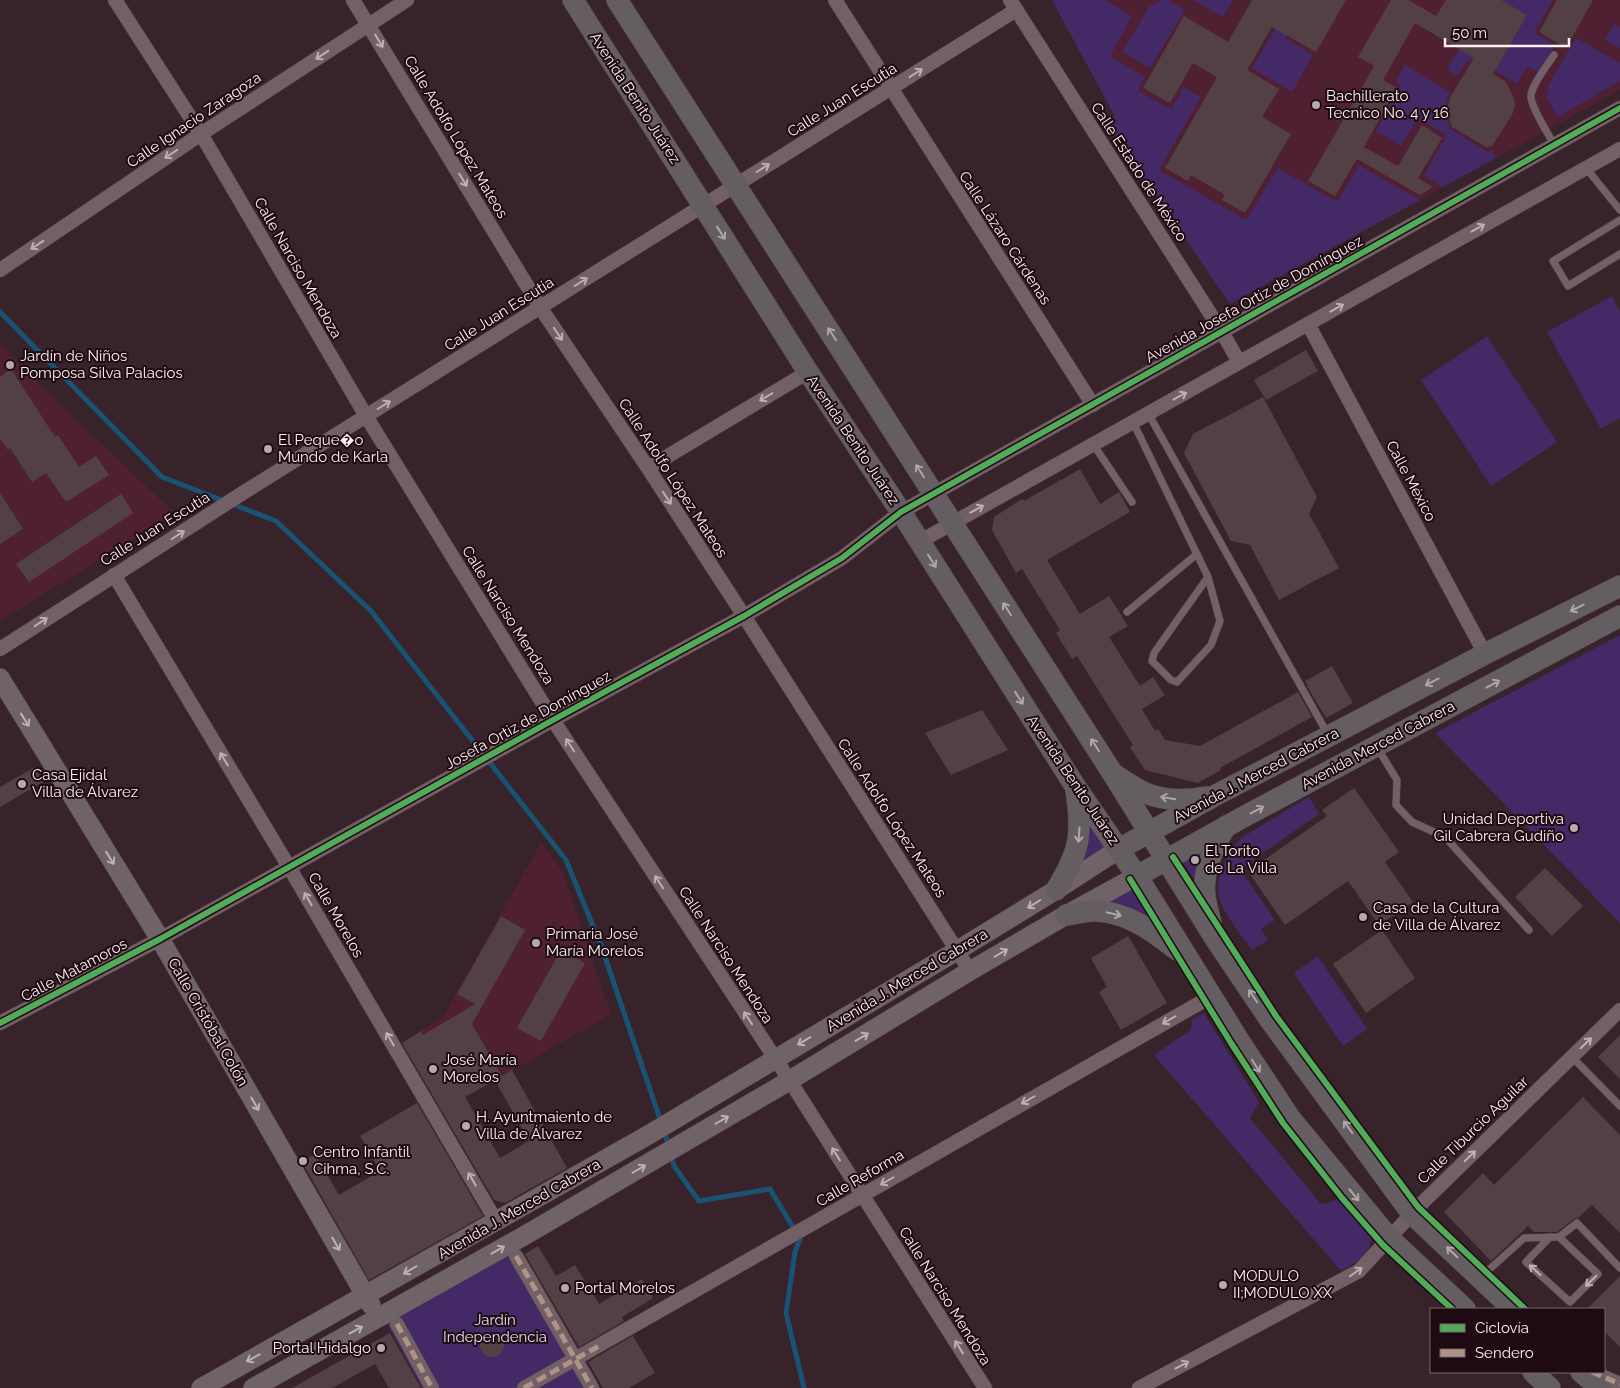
<svg xmlns="http://www.w3.org/2000/svg" width="1620" height="1388" font-family="Raleway,sans-serif">
	<style>
		.built { fill: #4f2032 }
		.green { fill: #432966 }
		.lines { fill: none; stroke-linecap: round; stroke-linejoin: round }
		.stream { stroke: #195374; stroke-width: 5 }
		.building { fill: #534044; fill-rule: evenodd }
		.lane-casing { stroke: #534249; stroke-width: 8 }
		.street-casing { stroke: #534249; stroke-width: 15 }
		.secondary-casing { stroke: #534249; stroke-width: 20 }
		.primary-casing { stroke: #534249; stroke-width: 22 }
		.lane { stroke: #735f66; stroke-width: 7 }
		.street { stroke: #735f66; stroke-width: 14 }
		.secondary { stroke: #6f6367; stroke-width: 19 }
		.primary { stroke: #645d61; stroke-width: 21 }
		.quiet { stroke: #af9288; stroke-width: 5; stroke-dasharray: 10 5; stroke-linecap: butt }
		.cycleway-casing { stroke: #1e0b12; stroke-width: 9 }
		.cycleway { stroke: #51ab58; stroke-width: 6 }
		.oneway { stroke: #beafb4 }
		.oneway2 { stroke: #b0a6aa }
		.oneway3 { stroke: #bdb1b4 }
		.poi-dot { fill: #b8a8ad; stroke: #1e0b12; stroke-width: 2 }
		.labels { text-anchor: middle; dominant-baseline: central; stroke-width: 4; stroke-linejoin: round; paint-order: stroke }
		.poi-label { font-size: 15px; fill: #fcf0f3; stroke: #1e0b12; text-anchor: start }
		.street-label { font-size: 15px; fill: #fcf0f3; stroke: #1e0b12 }
		.park-label { font-size: 15px; fill: #e0d9f2; stroke: #1e0b12 }
	</style>
	<rect width="100%" height="100%" fill="#39232b"/>
	<g class="built">
		<polygon points="1052,0 1620,0 1620,90 1230,304 1106,122 1114,115"/>
		<polygon points="0,344 40,385 174,513 0,621"/>
		<polygon points="541,843 563,872 611,1014 441,1111 402,1043 443,1017"/>
	</g>
	<g class="green">
		<polygon points="1052,0 1105,0 1132,16 1110,56 1145,77 1138,91 1171,109 1184,87 1201,97 1159,170 1246,220 1278,168 1337,202 1359,165 1420,200 1230,304 1106,122 1114,115"/>
		<polygon points="1161,0 1168,0 1185,10 1150,68 1122,52 1149,7"/>
		<polygon points="1193,0 1233,0 1223,17"/>
		<polygon points="1292,0 1307,0 1285,38 1313,55 1292,92 1252,68"/>
		<polygon points="1488,0 1553,0 1534,33 1555,45 1539,73 1527,66 1517,84 1476,59 1466,62 1458,76 1447,70"/>
		<polygon points="1614,24 1620,27 1620,48 1605,40"/>
		<polygon points="1576,38 1620,63 1620,81 1558,117 1547,98 1548,86"/>
		<polygon points="1405,65 1450,92 1444,112 1452,130 1488,152 1492,150 1496,158 1443,187 1424,176 1447,135 1418,118 1401,146 1376,131 1401,86 1396,82"/>
		<polygon points="1612,296 1620,311 1620,418 1601,429 1547,332"/>
		<polygon points="1487,336 1557,442 1491,486 1421,380"/>
		<polygon points="1620,635 1620,923 1435,733"/>
		<path d="M1309 797 1319 814 1240 869 1275 920 1261 929 1268 940 1252 950C1242 936 1229 921 1222 905 1211 883 1226 855 1241 838Z"/>
		<polygon points="1086,818 1107,851 1076,869"/>
		<polygon points="1211,841 1198,885 1180,859"/>
		<polygon points="1131,887 1154,921 1128,906 1102,904"/>
		<polygon points="1318,956 1367,1029 1343,1046 1294,973"/>
		<polygon points="1204,1013 1259,1102 1250,1118 1321,1204 1338,1200 1372,1238 1366,1256 1341,1271 1154,1055 1191,1030 1192,1020"/>
		<polygon points="516,1247 600,1388 422,1388 386,1322"/>
	</g>
	<g class="lines">
		<g class="stream">
			<polyline points="0,312 162,477 276,521 371,611 566,860 602,948 661,1122"/>
			<polyline points="664,1130 674,1166 699,1201 770,1189 800,1239 795,1252 786,1313 804,1388"/>
		</g>
	</g>
	<g class="building">
		<polygon points="1252,0 1346,0 1316,52 1272,27 1247,70 1279,89 1262,117 1291,134 1245,213 1222,200 1225,195 1191,175 1188,181 1165,168 1217,77 1193,63 1170,103 1143,88 1184,16 1228,42"/>
		<polygon points="1391,0 1408,0 1436,16 1446,0 1501,0 1527,15 1493,74 1506,82 1514,98 1515,106 1512,115 1492,146 1486,147 1452,127 1448,113 1448,105 1451,96 1474,58 1415,23 1383,80 1397,88 1364,147 1398,166 1422,125 1442,138 1418,178 1433,187 1420,195 1357,159 1335,196 1308,181 1374,66 1358,57"/>
		<polygon points="1557,0 1593,0 1566,48 1539,32"/>
		<polygon points="1306,350 1318,371 1266,400 1254,380"/>
		<polygon points="11,369 55,437 58,435 79,467 96,456 109,475 66,502 46,473 32,482 10,448 8,450 0,439 0,377"/>
		<polygon points="1263,397 1317,497 1309,514 1339,568 1279,600 1250,545 1231,541 1184,453 1193,434"/>
		<polygon points="1080,469 1100,504 1119,492 1130,512 1047,560 1080,614 1109,596 1128,626 1109,637 1140,686 1153,677 1165,695 1142,709 1155,731 1158,729 1165,740 1200,746 1298,692 1312,717 1220,768 1221,770 1198,783 1145,770 1130,747 1133,745 1077,656 1072,659 1056,633 1060,630 1022,569 1016,573 992,530 994,517 1022,499 1024,501"/>
		<polygon points="0,493 23,529 0,544"/>
		<polygon points="121,494 133,513 29,582 16,564"/>
		<polygon points="1332,666 1353,703 1326,718 1307,686 1308,686 1305,681"/>
		<polygon points="982,710 1008,750 951,775 925,733"/>
		<polygon points="35,767 43,782 0,807 0,787"/>
		<polygon points="1354,788 1399,852 1385,862 1413,902 1379,925 1348,881 1285,925 1248,871 1327,816 1322,810"/>
		<polygon points="1545,868 1583,906 1552,936 1515,897"/>
		<path d="M501 916 525 930 472 1024 502 1076 512 1070 567 1168 505 1203 494 1200 402 1043 421 1031 423 1035 475 1004 457 994ZM495 1080 529 1141 500 1158 465 1097Z"/>
		<polygon points="1382,930 1415,978 1366,1013 1333,964"/>
		<polygon points="1128,936 1167,1003 1121,1030 1099,992 1107,987 1091,958"/>
		<polygon points="561,950 585,963 541,1041 517,1028"/>
		<polygon points="1620,1035 1620,1079 1598,1057"/>
		<polygon points="1583,1097 1620,1135 1620,1233 1592,1205 1578,1218 1574,1219 1557,1232 1534,1232 1528,1226 1491,1261 1444,1212 1483,1173 1494,1185"/>
		<polygon points="417,1103 483,1216 369,1280 302,1162 315,1154 339,1195 380,1171 360,1136"/>
		<polygon points="538,1246 556,1276 575,1265 599,1304 642,1279 653,1298 622,1317 624,1321 579,1347 525,1254"/>
		<polygon points="1620,1276 1620,1347 1604,1331 1604,1309 1587,1309"/>
		<polygon points="390,1333 421,1388 389,1388 375,1364 332,1388 292,1388"/>
		<circle cx="492" cy="1345" r="12"/>
		<polygon points="633,1336 655,1373 629,1388 603,1388 588,1362"/>
	</g>
	<g class="lines">
		<g class="lane-casing">
			<g id="lane">
				<path d="M1554 55C1548 64 1531 86 1531 96 1530 105 1549 135 1554 145"/>
				<polyline points="1586,168 1620,210"/>
				<polyline points="1620,220 1553,261 1568,286 1620,254"/>
				<polyline points="1148,413 1327,733"/>
				<polyline points="1133,422 1208,577 1220,621 1211,645 1177,682 1171,680 1152,661 1154,653 1208,577"/>
				<polyline points="1093,444 1132,502"/>
				<polyline points="1127,612 1197,554"/>
				<polyline points="1378,749 1397,780 1396,805 1412,822 1445,837 1529,930"/>
				<polyline points="1572,1057 1620,1106"/>
				<polyline points="1550,1237 1526,1262 1570,1302 1598,1274 1559,1237"/>
				<polyline points="1482,1276 1524,1238 1559,1237 1577,1223 1620,1268"/>
			</g>
		</g>
		<g class="street-casing">
			<g id="street">
				<polyline points="115,0 201,134 366,416 553,720 790,1081 985,1388"/>
				<polyline points="353,0 540,307 648,468 744,616 970,971"/>
				<polyline points="835,0 1093,405"/>
				<polyline points="1010,0 1222,332 1239,362"/>
				<polyline points="0,270 201,134 407,0"/>
				<polyline points="1308,324 1485,654"/>
				<polyline points="648,468 808,372"/>
				<polyline points="919,542 1620,149"/>
				<polyline points="114,575 289,867 496,1221"/>
				<polyline points="0,649 238,496 1016,10"/>
				<polyline points="0,1023 160,939 553,720 744,616 842,558 901,512 1620,108"/>
				<polyline points="516,1256 592,1388"/>
				<polyline points="397,1324 432,1388"/>
				<polyline points="1592,1372 1620,1384"/>
				<polyline points="524,1388 1212,996"/>
				<polyline points="1139,1388 1359,1271 1418,1207 1620,1010"/>
			</g>
		</g>
		<g class="secondary-casing">
			<g id="secondary">
				<polyline points="0,678 160,939 371,1305"/>
				<polyline points="201,1388 650,1134 958,950 1056,890 1119,849"/>
				<polyline points="253,1388 522,1237 777,1088 970,971 1066,915 1137,876"/>
			</g>
		</g>
		<g class="primary-casing">
			<g id="primary">
				<polyline points="573,0 808,372 901,512 1075,786 1137,876 1238,1039 1290,1118 1389,1238 1465,1309"/>
				<polyline points="617,0 1113,774 1216,940 1270,1020 1412,1214 1513,1309"/>
				<path d="M1115 775C1124 781 1133 787 1143 792 1163 801 1185 801 1206 797"/>
				<polyline points="1119,849 1216,795 1329,736 1485,654 1620,586"/>
				<polyline points="1137,876 1247,815 1620,616"/>
				<path d="M1056 890C1079 853 1083 835 1076 791"/>
				<path d="M1066 915C1075 914 1085 911 1094 911 1126 911 1153 931 1177 950"/>
				<path d="M1211 923C1209 914 1206 905 1205 896 1202 871 1213 847 1226 826"/>
				<polyline points="1533,1372 1550,1388"/>
				<polyline points="1581,1372 1600,1388"/>
			</g>
		</g>
		<use href="#lane" class="lane"/>
		<use href="#street" class="street"/>
		<use href="#secondary" class="secondary"/>
		<use href="#primary" class="primary"/>
		<g class="quiet">
			<polyline points="516,1256 592,1388"/>
			<polyline points="397,1324 432,1388"/>
			<polyline points="1592,1372 1620,1384"/>
			<polyline points="524,1388 599,1346"/>
		</g>
		<g class="cycleway-casing">
			<g id="cycleway">
				<polyline points="1173,857 1276,1016 1418,1207 1525,1309"/>
				<polyline points="1130,879 1231,1043 1283,1123 1342,1198 1383,1245 1452,1309"/>
				<polyline points="0,1023 160,939 553,720 744,616 842,558 901,512 1620,108"/>
			</g>
		</g>
		<use href="#cycleway" class="cycleway"/>
	</g>
	<defs><path id="oneway-shaft" d="M-6 0H5M1.5-3L5.5 0L1.5 3" fill="none" stroke-width="1.6" stroke-linecap="round" stroke-linejoin="round" transform="scale(1.25)"/></defs>
	<g class="oneway">
		<use href="#oneway-shaft" transform="translate(379 41) rotate(59)"/>
		<use href="#oneway-shaft" transform="translate(322 55) rotate(147)"/>
		<use href="#oneway-shaft" transform="translate(916 73) rotate(-32)"/>
		<use href="#oneway-shaft" transform="translate(171 154) rotate(146)"/>
		<use href="#oneway-shaft" transform="translate(763 168) rotate(-32)"/>
		<use href="#oneway-shaft" transform="translate(463 180) rotate(59)"/>
		<use href="#oneway-shaft" transform="translate(1478 228) rotate(-29)"/>
		<use href="#oneway-shaft" transform="translate(37 245) rotate(146)"/>
		<use href="#oneway-shaft" transform="translate(581 282) rotate(-32)"/>
		<use href="#oneway-shaft" transform="translate(1337 308) rotate(-29)"/>
		<use href="#oneway-shaft" transform="translate(558 334) rotate(56)"/>
		<use href="#oneway-shaft" transform="translate(1180 396) rotate(-29)"/>
		<use href="#oneway-shaft" transform="translate(766 397) rotate(149)"/>
		<use href="#oneway-shaft" transform="translate(384 405) rotate(-32)"/>
		<use href="#oneway-shaft" transform="translate(667 498) rotate(57)"/>
		<use href="#oneway-shaft" transform="translate(977 509) rotate(-29)"/>
		<use href="#oneway-shaft" transform="translate(178 535) rotate(-32)"/>
		<use href="#oneway-shaft" transform="translate(41 622) rotate(-33)"/>
		<use href="#oneway-shaft" transform="translate(570 745) rotate(-123)"/>
		<use href="#oneway-shaft" transform="translate(224 759) rotate(-121)"/>
		<use href="#oneway-shaft" transform="translate(659 882) rotate(-123)"/>
		<use href="#oneway-shaft" transform="translate(308 899) rotate(-120)"/>
		<use href="#oneway-shaft" transform="translate(748 1018) rotate(-123)"/>
		<use href="#oneway-shaft" transform="translate(1169 1020) rotate(150)"/>
		<use href="#oneway-shaft" transform="translate(390 1039) rotate(-120)"/>
		<use href="#oneway-shaft" transform="translate(1586 1043) rotate(-44)"/>
		<use href="#oneway-shaft" transform="translate(1028 1100) rotate(150)"/>
		<use href="#oneway-shaft" transform="translate(836 1154) rotate(-122)"/>
		<use href="#oneway-shaft" transform="translate(1470 1156) rotate(-44)"/>
		<use href="#oneway-shaft" transform="translate(472 1179) rotate(-120)"/>
		<use href="#oneway-shaft" transform="translate(887 1181) rotate(150)"/>
		<use href="#oneway-shaft" transform="translate(1535 1270) rotate(-138)"/>
		<use href="#oneway-shaft" transform="translate(1356 1272) rotate(-35)"/>
		<use href="#oneway-shaft" transform="translate(1591 1281) rotate(136)"/>
		<use href="#oneway-shaft" transform="translate(959 1347) rotate(-122)"/>
		<use href="#oneway-shaft" transform="translate(1182 1365) rotate(-28)"/>
	</g>
	<g class="oneway2">
		<use href="#oneway-shaft" transform="translate(721 233) rotate(58)"/>
		<use href="#oneway-shaft" transform="translate(832 334) rotate(-123)"/>
		<use href="#oneway-shaft" transform="translate(920 471) rotate(-123)"/>
		<use href="#oneway-shaft" transform="translate(932 561) rotate(58)"/>
		<use href="#oneway-shaft" transform="translate(1577 608) rotate(154)"/>
		<use href="#oneway-shaft" transform="translate(1007 609) rotate(-123)"/>
		<use href="#oneway-shaft" transform="translate(1432 682) rotate(152)"/>
		<use href="#oneway-shaft" transform="translate(1493 684) rotate(-28)"/>
		<use href="#oneway-shaft" transform="translate(1019 698) rotate(58)"/>
		<use href="#oneway-shaft" transform="translate(1095 745) rotate(-123)"/>
		<use href="#oneway-shaft" transform="translate(1168 798) rotate(-170)"/>
		<use href="#oneway-shaft" transform="translate(1257 810) rotate(-28)"/>
		<use href="#oneway-shaft" transform="translate(1079 835) rotate(94)"/>
		<use href="#oneway-shaft" transform="translate(1114 914) rotate(13)"/>
		<use href="#oneway-shaft" transform="translate(1253 996) rotate(-124)"/>
		<use href="#oneway-shaft" transform="translate(1256 1066) rotate(57)"/>
		<use href="#oneway-shaft" transform="translate(1348 1127) rotate(-126)"/>
		<use href="#oneway-shaft" transform="translate(1354 1195) rotate(51)"/>
		<use href="#oneway-shaft" transform="translate(1452 1252) rotate(-136)"/>
	</g>
	<g class="oneway3">
		<use href="#oneway-shaft" transform="translate(25 720) rotate(58)"/>
		<use href="#oneway-shaft" transform="translate(110 858) rotate(58)"/>
		<use href="#oneway-shaft" transform="translate(1034 904) rotate(148)"/>
		<use href="#oneway-shaft" transform="translate(1001 953) rotate(-30)"/>
		<use href="#oneway-shaft" transform="translate(862 1037) rotate(-31)"/>
		<use href="#oneway-shaft" transform="translate(804 1041) rotate(149)"/>
		<use href="#oneway-shaft" transform="translate(255 1104) rotate(60)"/>
		<use href="#oneway-shaft" transform="translate(722 1120) rotate(-30)"/>
		<use href="#oneway-shaft" transform="translate(639 1169) rotate(-30)"/>
		<use href="#oneway-shaft" transform="translate(336 1244) rotate(60)"/>
		<use href="#oneway-shaft" transform="translate(498 1250) rotate(-29)"/>
		<use href="#oneway-shaft" transform="translate(410 1270) rotate(150)"/>
		<use href="#oneway-shaft" transform="translate(356 1330) rotate(-29)"/>
		<use href="#oneway-shaft" transform="translate(253 1358) rotate(151)"/>
	</g>
	<g class="poi-dot">
		<circle cx="1316" cy="105" r="5"/>
		<circle cx="10" cy="365" r="5"/>
		<circle cx="268" cy="449" r="5"/>
		<circle cx="22" cy="784" r="5"/>
		<circle cx="1574" cy="828" r="5"/>
		<circle cx="1195" cy="860" r="5"/>
		<circle cx="1363" cy="917" r="5"/>
		<circle cx="536" cy="943" r="5"/>
		<circle cx="433" cy="1069" r="5"/>
		<circle cx="466" cy="1126" r="5"/>
		<circle cx="303" cy="1161" r="5"/>
		<circle cx="1223" cy="1285" r="5"/>
		<circle cx="565" cy="1288" r="5"/>
		<circle cx="381" cy="1348" r="5"/>
	</g>
	<g class="labels">
		<g class="poi-label">
			<text x="1326" y="96">Bachillerato<tspan x="1326" dy="17">Tecnico No. 4 y 16</tspan></text>
			<text x="20" y="356">Jardín de Niños<tspan x="20" dy="17">Pomposa Silva Palacios</tspan></text>
			<text x="278" y="440">El Peque�o<tspan x="278" dy="17">Mundo de Karla</tspan></text>
			<text x="32" y="775">Casa Ejidal<tspan x="32" dy="17">Villa de Álvarez</tspan></text>
			<text x="1564" y="819" text-anchor="end">Unidad Deportiva<tspan x="1564" dy="17">Gil Cabrera Gudiño</tspan></text>
			<text x="1205" y="851">El Torito<tspan x="1205" dy="17">de La Villa</tspan></text>
			<text x="1373" y="908">Casa de la Cultura<tspan x="1373" dy="17">de Villa de Álvarez</tspan></text>
			<text x="546" y="934">Primaria José<tspan x="546" dy="17">María Morelos</tspan></text>
			<text x="443" y="1060">José María<tspan x="443" dy="17">Morelos</tspan></text>
			<text x="476" y="1117">H. Ayuntmaiento de<tspan x="476" dy="17">Villa de Álvarez</tspan></text>
			<text x="313" y="1152">Centro Infantil<tspan x="313" dy="17">Cihma, S.C.</tspan></text>
			<text x="1233" y="1276">MODULO<tspan x="1233" dy="17">II;MODULO XX</tspan></text>
			<text x="575" y="1288">Portal Morelos</text>
			<text x="371" y="1348" text-anchor="end">Portal Hidalgo</text>
		</g>
		<g class="street-label">
			<text transform="translate(635 98) rotate(57)">Avenida Benito Juárez</text>
			<text transform="translate(842 100) rotate(-32)">Calle Juan Escutia</text>
			<text transform="translate(194 120) rotate(-34)">Calle Ignacio Zaragoza</text>
			<text transform="translate(456 137) rotate(59)">Calle Adolfo López Mateos</text>
			<text transform="translate(1139 172) rotate(57)">Calle Estado de México</text>
			<text transform="translate(1005 238) rotate(57)">Calle Lázaro Cárdenas</text>
			<text transform="translate(298 268) rotate(60)">Calle Narciso Mendoza</text>
			<text transform="translate(1254 299) rotate(-29)">Avenida Josefa Ortiz de Domínguez</text>
			<text transform="translate(499 314) rotate(-32)">Calle Juan Escutia</text>
			<text transform="translate(853 440) rotate(56)">Avenida Benito Juárez</text>
			<text transform="translate(673 478) rotate(57)">Calle Adolfo López Mateos</text>
			<text transform="translate(1411 481) rotate(62)">Calle México</text>
			<text transform="translate(155 529) rotate(-32)">Calle Juan Escutia</text>
			<text transform="translate(508 615) rotate(58)">Calle Narciso Mendoza</text>
			<text transform="translate(528 720) rotate(-29)">Josefa Ortiz de Domínguez</text>
			<text transform="translate(1378 745) rotate(-28)">Avenida Merced Cabrera</text>
			<text transform="translate(1256 775) rotate(-28)">Avenida J. Merced Cabrera</text>
			<text transform="translate(1073 780) rotate(56)">Avenida Benito Juárez</text>
			<text transform="translate(892 818) rotate(57)">Calle Adolfo López Mateos</text>
			<text transform="translate(336 915) rotate(60)">Calle Morelos</text>
			<text transform="translate(726 955) rotate(57)">Calle Narciso Mendoza</text>
			<text transform="translate(74 970) rotate(-28)">Calle Matamoros</text>
			<text transform="translate(907 980) rotate(-31)">Avenida J. Merced Cabrera</text>
			<text transform="translate(208 1022) rotate(60)">Calle Cristóbal Colón</text>
			<text transform="translate(1473 1130) rotate(-44)">Calle Tiburcio Aguilar</text>
			<text transform="translate(860 1178) rotate(-30)">Calle Reforma</text>
			<text transform="translate(519 1209) rotate(-30)">Avenida J. Merced Cabrera</text>
			<text transform="translate(945 1296) rotate(58)">Calle Narciso Mendoza</text>
		</g>
		<g class="park-label">
			<text x="495" y="1320">Jardín<tspan x="495" dy="17">Independencia</tspan></text>
		</g>
	</g>
	<rect x="1430" y="1308" width="175" height="65" fill="#1e0b12" stroke="#77676c"/>
	<rect x="1440" y="1324" width="25" height="8" fill="#51ab58" stroke="#77676c"/>
	<text x="1475" y="1333" font-size="15" fill="#fcf0f3">Ciclovía</text>
	<rect x="1440" y="1349" width="25" height="8" fill="#af9288" stroke="#77676c"/>
	<text x="1475" y="1358" font-size="15" fill="#fcf0f3">Sendero</text>
	<path d="M1445 38v8h124v-8" fill="none" stroke="#fcf0f3" stroke-width="2.5"/>
	<text x="1452" y="38" font-size="15" fill="#fcf0f3" stroke="#1e0b12" stroke-width="4" paint-order="stroke">50 m</text>
</svg>
